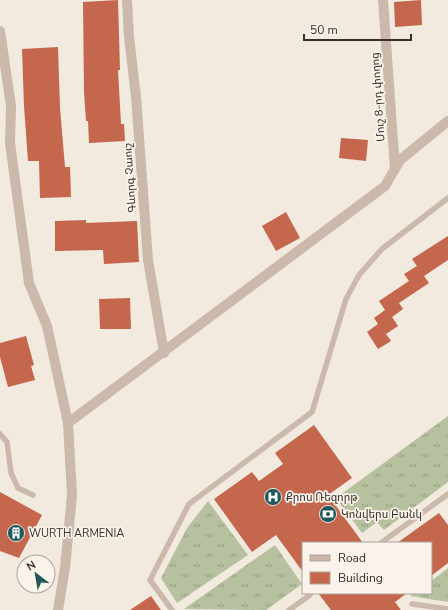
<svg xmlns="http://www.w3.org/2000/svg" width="448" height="610" font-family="'Nunito Sans','Noto Sans Armenian',sans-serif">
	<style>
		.grass { fill: url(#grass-tufts) }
		.building { fill: #c4674c }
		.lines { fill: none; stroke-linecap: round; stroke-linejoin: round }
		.lane { stroke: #cbb9ab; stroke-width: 5.5 }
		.street { stroke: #cbb9ab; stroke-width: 10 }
		.labels { text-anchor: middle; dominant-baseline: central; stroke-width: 3.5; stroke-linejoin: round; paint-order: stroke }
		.street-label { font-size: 11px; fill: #392e2a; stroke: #faf3eb }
		.poi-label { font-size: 11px; fill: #392e2a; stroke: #faf3eb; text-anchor: start }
	</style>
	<defs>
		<pattern id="grass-tufts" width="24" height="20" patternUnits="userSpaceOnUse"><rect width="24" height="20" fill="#b6c29f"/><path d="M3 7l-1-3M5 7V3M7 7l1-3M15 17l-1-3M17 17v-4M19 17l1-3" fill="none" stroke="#959e82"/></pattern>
	</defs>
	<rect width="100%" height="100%" fill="#f2e9df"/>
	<g class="grass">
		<polygon points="448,416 448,482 384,530 377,522 362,533 336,498"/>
		<polygon points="208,501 248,555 177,603 161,578 187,528"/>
		<polygon points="275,545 302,584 266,610 184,609"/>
		<polygon points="448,568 448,602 410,596 414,593 431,593 431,581"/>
	</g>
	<g class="building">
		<polygon points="118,0 120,70 118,70 121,124 124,124 125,141 89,143 88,121 86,121 84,92 83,2"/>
		<polygon points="421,0 422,25 395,27 394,2"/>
		<polygon points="58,47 60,108 65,167 70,167 71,197 40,198 39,161 28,161 24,106 22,49"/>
		<polygon points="341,138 368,140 366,161 339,158"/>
		<polygon points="286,212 300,238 276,251 262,226"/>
		<polygon points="86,220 86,223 137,221 139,262 104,264 103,250 55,251 55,221"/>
		<polygon points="448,236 448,260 424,276 429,283 399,303 403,309 392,317 398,326 386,334 391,341 378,349 367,332 378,324 374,318 385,310 379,301 409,281 404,274 417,266 412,259"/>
		<polygon points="130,298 131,329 100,329 99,299"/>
		<polygon points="26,336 34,365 31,366 35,380 8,387 0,357 0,343"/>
		<polygon points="314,425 352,478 328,495 363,543 303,543 303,572 276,535 252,552 214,499 252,472 259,481 283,464 275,453"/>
		<polygon points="0,492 42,515 19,558 0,551"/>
		<polygon points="439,513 448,525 448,563 431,576 431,543 397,543"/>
		<polygon points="318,593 407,593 395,602 401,610 331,610"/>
		<polygon points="151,596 161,610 130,610"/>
	</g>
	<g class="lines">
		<g class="lane">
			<polyline points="0,434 7,442 11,473 18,488 33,495"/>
			<polyline points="381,543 448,494"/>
			<polyline points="412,604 448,609"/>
			<polyline points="172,610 150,580 189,504 312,412 346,299 359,275 382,249 448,198"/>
			<polyline points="289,610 310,595"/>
		</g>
		<g class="street">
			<polyline points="127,0 129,37 136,97 148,260 164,353"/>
			<polyline points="383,0 395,169"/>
			<polyline points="0,31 11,106 10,143 29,283 47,326 68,423 72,495 65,568 58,610"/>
			<polyline points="68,423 385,186 400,160 448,121"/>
		</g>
	</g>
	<defs>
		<g id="hospital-disc" transform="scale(0.9)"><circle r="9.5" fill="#20575a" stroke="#faf3eb"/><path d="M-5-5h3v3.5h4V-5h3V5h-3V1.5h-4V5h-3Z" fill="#fff"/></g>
		<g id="bank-disc" transform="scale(0.9)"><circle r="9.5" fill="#20575a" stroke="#faf3eb"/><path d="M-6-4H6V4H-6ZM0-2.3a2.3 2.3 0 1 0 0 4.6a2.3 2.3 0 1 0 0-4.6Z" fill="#fff"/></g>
		<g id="building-disc" transform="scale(0.9)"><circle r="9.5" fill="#20575a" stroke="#faf3eb"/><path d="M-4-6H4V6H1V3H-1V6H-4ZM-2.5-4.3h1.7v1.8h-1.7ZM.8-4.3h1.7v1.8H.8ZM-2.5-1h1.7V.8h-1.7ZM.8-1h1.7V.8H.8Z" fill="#fff"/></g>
	</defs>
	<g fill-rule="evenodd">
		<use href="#hospital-disc" x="273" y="497"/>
		<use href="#bank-disc" x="328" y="514"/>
		<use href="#building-disc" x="16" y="533"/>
	</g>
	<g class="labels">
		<g class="street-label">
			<text transform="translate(378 97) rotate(-94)">Մուշ 8-րդ փողոց</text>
			<text transform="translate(130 178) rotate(-94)">Գևորգ Չաուշ</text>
		</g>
		<g class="poi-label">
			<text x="286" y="497">Քրոս Ռեզորթ</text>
			<text x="341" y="514">Կոնվերս Բանկ</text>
			<text x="29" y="533">WURTH ARMENIA</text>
		</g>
	</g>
	<rect x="302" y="542" width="130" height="52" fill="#faf3eb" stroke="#ada49e"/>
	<rect x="310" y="555" width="20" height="6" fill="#cbb9ab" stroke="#ada49e"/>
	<text x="338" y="562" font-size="12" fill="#392e2a">Road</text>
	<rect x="310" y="572" width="20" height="12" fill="#c4674c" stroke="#ada49e"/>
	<text x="338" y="582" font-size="12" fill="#392e2a">Building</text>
	<g transform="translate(36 574) rotate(329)"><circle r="19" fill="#faf3eb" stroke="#ada49e"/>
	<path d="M0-3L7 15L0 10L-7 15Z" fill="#20575a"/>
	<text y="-6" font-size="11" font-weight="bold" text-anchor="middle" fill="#392e2a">N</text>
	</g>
	<path d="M304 34v6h107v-6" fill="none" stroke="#392e2a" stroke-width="2"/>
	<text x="310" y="34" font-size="12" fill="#392e2a" stroke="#faf3eb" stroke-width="3" paint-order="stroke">50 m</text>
</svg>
